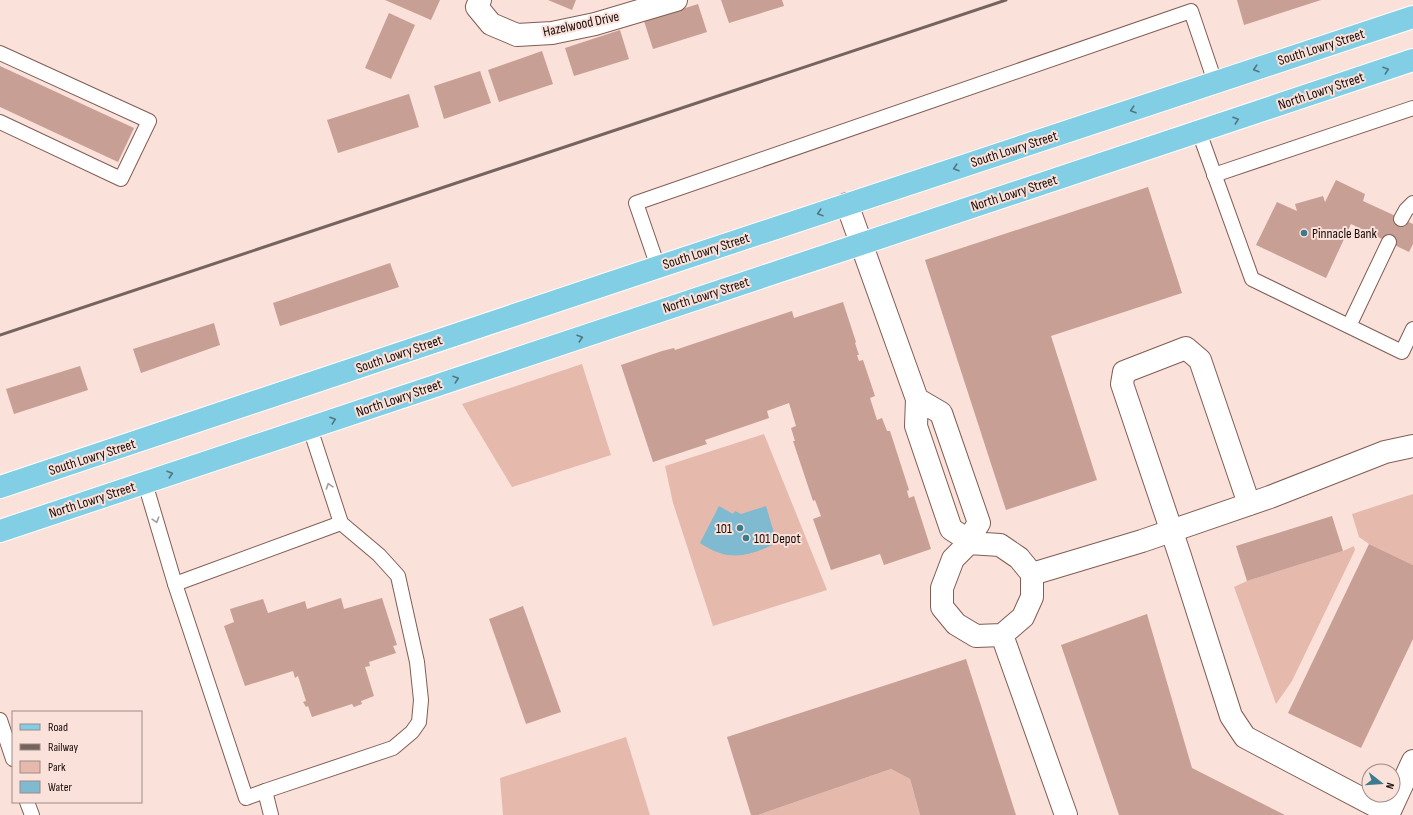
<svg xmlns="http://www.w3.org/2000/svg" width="1413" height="815" font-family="'Sofia Sans Condensed',sans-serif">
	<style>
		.green { fill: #e6b9ad }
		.water { fill: #7fbad0 }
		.building { fill: #c79f95 }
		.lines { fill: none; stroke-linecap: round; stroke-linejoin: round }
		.service-casing { stroke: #815d53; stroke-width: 16 }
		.minor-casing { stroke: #815d53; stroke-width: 24 }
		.primary-casing { stroke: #fff; stroke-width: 24 }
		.service { stroke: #fff; stroke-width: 14 }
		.minor { stroke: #fff; stroke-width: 22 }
		.primary { stroke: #82cee5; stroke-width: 22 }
		.rail { stroke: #75635e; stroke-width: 3 }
		.oneway { stroke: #527681 }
		.oneway2 { stroke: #a39d9c }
		.poi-dot { fill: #3c7a90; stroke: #fae1da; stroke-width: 1.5 }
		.labels { text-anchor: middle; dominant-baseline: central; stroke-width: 4; stroke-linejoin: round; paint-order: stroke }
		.street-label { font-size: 14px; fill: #180a07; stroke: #fae1da }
		.poi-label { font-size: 14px; fill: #180a07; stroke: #fae1da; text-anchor: start }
	</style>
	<rect width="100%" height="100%" fill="#fae1da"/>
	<g class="green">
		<polygon points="582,364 611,455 512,487 462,404"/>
		<polygon points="764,434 827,590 713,626 673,503 665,466"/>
		<polygon points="1413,494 1413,565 1369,544 1359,537 1352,514"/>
		<polygon points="1354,546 1355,550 1292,681 1276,704 1234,587 1247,581 1343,551"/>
		<polygon points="626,737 650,815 503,815 500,778"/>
		<polygon points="891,769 910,779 920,815 758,815"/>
	</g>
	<path class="water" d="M719 506 733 514 735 511 741 514 766 506 777 543C760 551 739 560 720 553 713 551 706 547 700 543Z"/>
	<g class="building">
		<polygon points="385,0 440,0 431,20"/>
		<polygon points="548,0 576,0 572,10"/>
		<polygon points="721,0 782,0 784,6 729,23"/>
		<polygon points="1237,0 1321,0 1244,25"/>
		<polygon points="698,4 707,32 653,49 644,21"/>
		<polygon points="389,13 415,25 391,79 365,68"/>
		<polygon points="620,30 629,59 574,76 565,48"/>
		<polygon points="542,51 553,84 499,102 488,70"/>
		<polygon points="0,66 134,128 118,162 0,107"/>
		<polygon points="480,71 491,103 444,119 434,86"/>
		<polygon points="409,94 419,127 338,153 327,120"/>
		<polygon points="1336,180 1365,194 1363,201 1413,224 1413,244 1409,252 1351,224 1326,278 1256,245 1277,202 1297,211 1295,204 1323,196 1325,202"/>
		<polygon points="1148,187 1182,293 1051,336 1097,480 1006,510 925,260"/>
		<polygon points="390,263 399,287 280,326 273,303"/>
		<polygon points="843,302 856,342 855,343 859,355 857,355 859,361 863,360 875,396 870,398 877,420 882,418 887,431 890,431 909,490 907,491 909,498 914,496 931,549 884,565 880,554 831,570 813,519 821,516 815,500 813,501 793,441 795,441 791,428 796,426 789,403 767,411 769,418 705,440 707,444 653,462 621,365 662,351 674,348 675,350 792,311 794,318"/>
		<polygon points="214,323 220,345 141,373 133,349"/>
		<polygon points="80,366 88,390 14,414 6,389"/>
		<polygon points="1332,516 1343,551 1247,581 1236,546"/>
		<polygon points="1369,544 1413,565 1413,639 1361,748 1288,713"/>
		<polygon points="341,598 344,609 382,598 397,645 393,646 396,653 369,662 370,666 365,667 374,696 361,701 362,704 354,707 352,704 312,717 308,706 306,707 303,702 306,701 298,676 295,678 293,671 245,686 224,626 234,622 230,609 263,599 268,613 305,601 307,609"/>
		<polygon points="523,606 561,712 526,724 489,619"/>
		<polygon points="1147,614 1192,768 1285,815 1119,815 1061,645"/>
		<polygon points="966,659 1016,815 920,815 910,779 891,769 758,815 751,815 727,737"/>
	</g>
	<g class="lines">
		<g class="service-casing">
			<g id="service">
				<polyline points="0,53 149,121 121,179 0,122"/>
				<polyline points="1199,132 1252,279 1402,352 1413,329"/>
				<polyline points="1214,175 1413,108"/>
				<polyline points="1401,219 1406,210 1413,203"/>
				<polyline points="658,267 636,203 1191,11 1215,82"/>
				<polyline points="1349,326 1389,242"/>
				<polyline points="145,483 175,584 246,798 265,791 393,748 412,732 419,722 421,700 417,662 398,576 379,555 341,523 310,428"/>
				<polyline points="175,584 341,523"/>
				<polyline points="0,720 13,759"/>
				<polyline points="265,791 271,815"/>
				<polyline points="27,802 32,815"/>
			</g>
		</g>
		<g class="minor-casing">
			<g id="minor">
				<polyline points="480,0 477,7 491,24 517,35 552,33 595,24 676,0"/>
				<polyline points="847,204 917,399 916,426 951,529 968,540 969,543 953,559 942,588 942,607 956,624 976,636 1002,635 1023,617 1032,597 1032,574 1019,558 1000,545 969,543 968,540 979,523 941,413 917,399"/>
				<polyline points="1249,504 1200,360 1186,348 1124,372 1122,384 1180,556 1231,716 1245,737 1389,813"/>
				<polyline points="1032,574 1142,541 1270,497 1385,452 1413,446"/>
				<polyline points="1002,635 1066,815"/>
				<polyline points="1388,815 1413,761"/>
			</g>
		</g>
		<g class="primary-casing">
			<g id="primary">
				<polyline points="0,487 658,267 1413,17"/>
				<polyline points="0,531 1413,60"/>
			</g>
		</g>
		<use href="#service" class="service"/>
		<use href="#minor" class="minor"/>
		<use href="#primary" class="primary"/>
		<polyline class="rail" points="0,335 1006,0"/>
	</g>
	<defs><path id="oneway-chevron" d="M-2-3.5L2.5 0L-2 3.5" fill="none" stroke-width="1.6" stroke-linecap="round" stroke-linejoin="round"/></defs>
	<g class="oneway">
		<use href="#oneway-chevron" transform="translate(1256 69) rotate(162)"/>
		<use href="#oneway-chevron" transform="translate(1386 70) rotate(-19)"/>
		<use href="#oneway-chevron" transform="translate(1133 110) rotate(162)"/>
		<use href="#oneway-chevron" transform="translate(1236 120) rotate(-19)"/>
		<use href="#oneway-chevron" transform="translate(956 168) rotate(162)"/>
		<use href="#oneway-chevron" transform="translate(820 213) rotate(162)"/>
		<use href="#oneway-chevron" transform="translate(580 338) rotate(-18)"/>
		<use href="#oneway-chevron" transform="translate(456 379) rotate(-18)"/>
		<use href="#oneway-chevron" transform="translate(333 420) rotate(-19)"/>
		<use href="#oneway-chevron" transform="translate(170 474) rotate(-18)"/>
	</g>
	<g class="oneway2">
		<use href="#oneway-chevron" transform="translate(329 486) rotate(-108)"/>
		<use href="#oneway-chevron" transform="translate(156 520) rotate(73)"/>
	</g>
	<g class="poi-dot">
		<circle cx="1304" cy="233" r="4"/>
		<circle cx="740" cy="528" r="4"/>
		<circle cx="746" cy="538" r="4"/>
	</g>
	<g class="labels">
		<g class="street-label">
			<text transform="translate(581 24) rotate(-12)">Hazelwood Drive</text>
			<text transform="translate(1321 47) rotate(-18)">South Lowry Street</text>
			<text transform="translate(1321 91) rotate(-19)">North Lowry Street</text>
			<text transform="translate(1014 149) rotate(-18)">South Lowry Street</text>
			<text transform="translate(1014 193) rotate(-18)">North Lowry Street</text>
			<text transform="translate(706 251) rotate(-18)">South Lowry Street</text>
			<text transform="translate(706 295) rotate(-18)">North Lowry Street</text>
			<text transform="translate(399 354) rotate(-19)">South Lowry Street</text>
			<text transform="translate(399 398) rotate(-19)">North Lowry Street</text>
			<text transform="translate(92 457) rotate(-18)">South Lowry Street</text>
			<text transform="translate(92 500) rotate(-18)">North Lowry Street</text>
		</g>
		<g class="poi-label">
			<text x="1312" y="233">Pinnacle Bank</text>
			<text x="732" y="528" text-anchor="end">101</text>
			<text x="754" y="538">101 Depot</text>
		</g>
	</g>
	<rect x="12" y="711" width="130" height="92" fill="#fae1da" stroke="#a08b86"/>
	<rect x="20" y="724" width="20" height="6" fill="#82cee5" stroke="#a08b86"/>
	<text x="48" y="731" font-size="12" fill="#180a07">Road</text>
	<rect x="20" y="744" width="20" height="6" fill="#75635e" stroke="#a08b86"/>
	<text x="48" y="751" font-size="12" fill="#180a07">Railway</text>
	<rect x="20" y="761" width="20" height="12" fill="#e6b9ad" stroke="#a08b86"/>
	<text x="48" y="771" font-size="12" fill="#180a07">Park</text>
	<rect x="20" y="781" width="20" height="12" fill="#7fbad0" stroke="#a08b86"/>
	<text x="48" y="791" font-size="12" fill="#180a07">Water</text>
	<g transform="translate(1381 783) rotate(107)"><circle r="19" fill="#fae1da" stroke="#a08b86"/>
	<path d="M0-3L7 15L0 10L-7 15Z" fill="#3c7a90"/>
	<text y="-6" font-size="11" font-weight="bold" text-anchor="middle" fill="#180a07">N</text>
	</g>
</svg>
